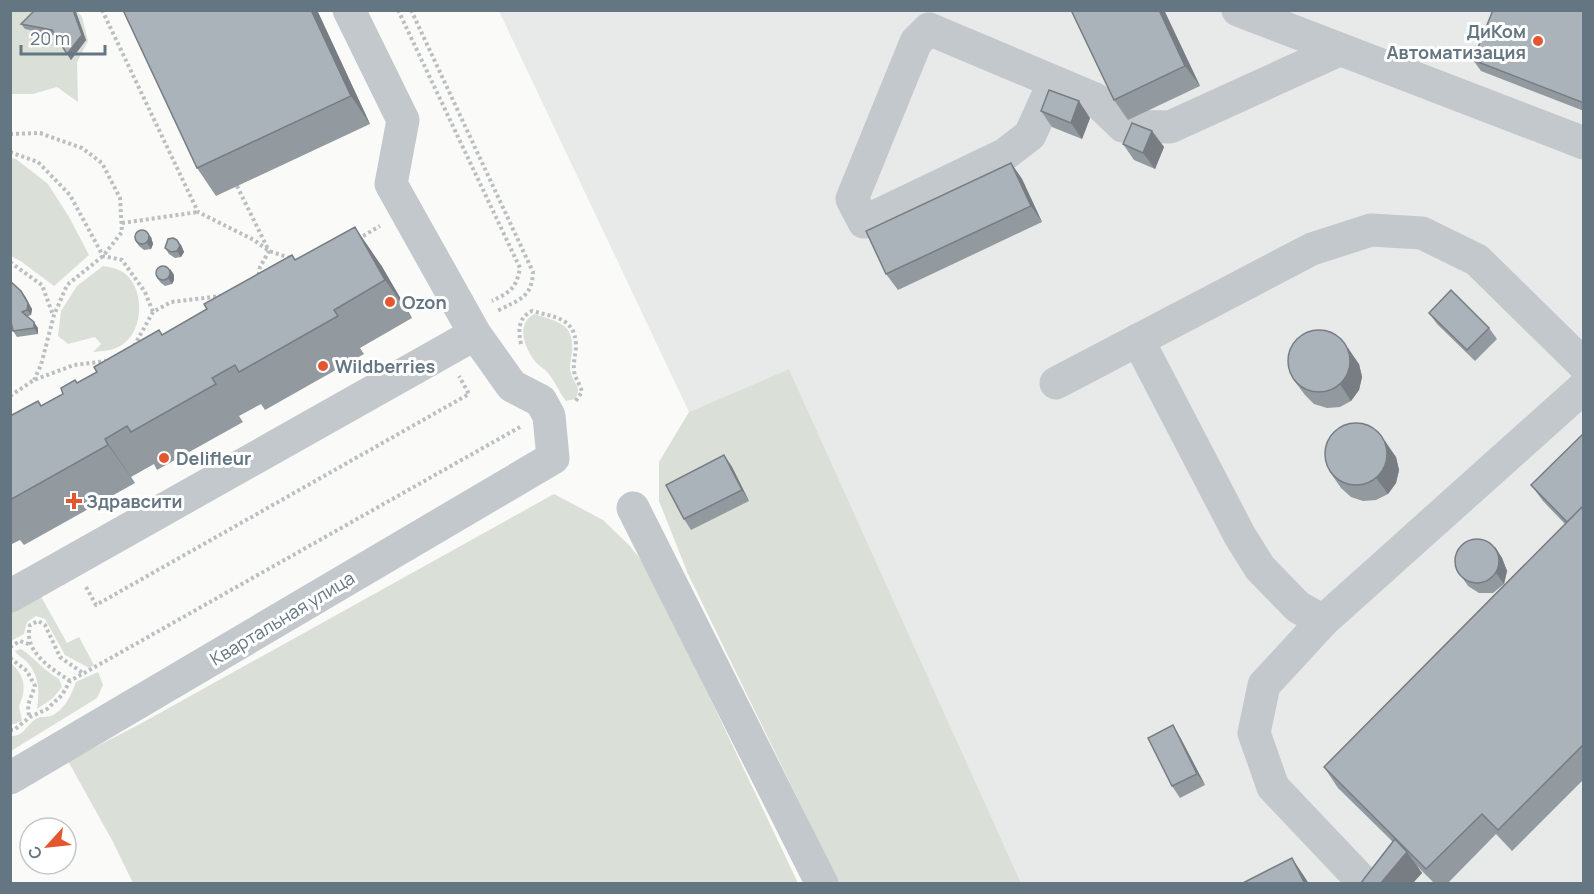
<svg xmlns="http://www.w3.org/2000/svg" width="1594" height="894" font-family="Manrope,sans-serif">
	<style>
		.built { fill: #e8e9e9 }
		.green { fill: #dadfd7 }
		.lines { fill: none; stroke-linecap: round; stroke-linejoin: round }
		.path { stroke: #bbbfc2; stroke-width: 4; stroke-dasharray: 3 3; stroke-linecap: butt }
		.minor { stroke: #c3c8cc; stroke-width: 33 }
		.wall { fill: #929a9f }
		.shaded-wall { fill: #777d82 }
		.building { fill: #aab3b9; stroke: #777d82; stroke-width: 1.5 }
		.poi-dot { fill: #e4572e; stroke: #fff; stroke-width: 2 }
		.labels { text-anchor: middle; dominant-baseline: central; stroke-width: 6; stroke-linejoin: round; paint-order: stroke }
		.poi-label { font-size: 18px; font-weight: bold; fill: #657683; stroke: #fff; text-anchor: start }
		.street-label { font-size: 18px; fill: #657683; stroke: #fff }
	</style>
	<rect width="100%" height="100%" fill="#fafaf8"/>
	<polygon class="built" points="499,11 1583,11 1583,883 1021,883 789,369 689,412"/>
	<g class="green">
		<polygon points="11,10 77,11 82,17 88,41 77,62 78,102 57,87 33,94 11,94"/>
		<polygon points="11,158 16,159 48,184 69,217 89,255 54,286 22,262 11,256"/>
		<path d="M103 266C108 267 115 268 121 271 146 285 145 333 120 346 112 351 101 351 93 352L101 344 95 337 68 344 58 336 61 311 77 286Z"/>
		<path d="M534 314C558 322 575 323 572 353 571 359 569 367 571 373 573 383 583 388 575 399L566 401C559 392 555 381 548 373 544 368 537 365 534 360 524 346 516 324 534 314Z"/>
		<polygon points="789,369 1021,883 839,883 688,574 659,501 659,462 689,412"/>
		<polygon points="554,494 603,520 630,546 650,572 798,883 133,883 113,842 68,761 140,724"/>
		<polygon points="39,593 67,643 79,637 94,665 89,668 65,655 45,619 36,616 27,622 24,634 11,641 11,608"/>
		<path d="M21 649C36 659 44 671 59 679L62 687 53 698 37 709C40 691 39 674 26 661 22 657 18 656 15 651Z"/>
		<path d="M11 663C25 676 27 689 19 706L22 721 11 725Z"/>
		<path d="M98 672 103 685 97 698 11 751V736C23 736 25 728 33 721 40 715 44 718 51 716 64 711 72 694 76 682Z"/>
	</g>
	<g class="lines">
		<g class="path">
			<polyline points="102,10 198,212 254,240 269,251 290,258"/>
			<path d="M398 10 520 268C516 289 510 292 492 301"/>
			<path d="M411 10 533 272C532 298 518 300 497 311"/>
			<polyline points="10,134 40,133 82,148 102,163 120,198 122,232 103,256 67,285 54,315 41,365 34,380"/>
			<polyline points="10,152 38,162 70,195 103,256 122,260 145,292 153,312"/>
			<polyline points="237,186 269,251 260,267 258,278"/>
			<polyline points="122,223 198,212"/>
			<polyline points="358,239 380,226"/>
			<polyline points="10,262 42,285 53,315"/>
			<path d="M521 344C518 330 518 318 532 311 553 317 575 317 576 345 576 354 573 361 574 370 574 377 580 384 582 392L575 402"/>
			<polyline points="134,346 153,312 171,302 221,296"/>
			<polyline points="10,396 34,380 74,365 107,361"/>
			<polyline points="86,587 96,605 469,394 459,376"/>
			<polyline points="10,647 20,641 31,645"/>
			<polyline points="10,658 27,671 35,686 28,705 29,717"/>
			<path d="M70 681C51 668 23 652 30 625L38 621 45 625 60 657 84 674"/>
			<polyline points="10,730 14,730 30,717 47,709 62,695 70,681 520,427"/>
		</g>
		<g class="minor">
			<polyline points="1238,10 1584,143"/>
			<polyline points="1054,82 1030,135 1004,155 864,222 852,199 916,42 929,29 1095,99 1123,126 1170,127 1339,50"/>
			<polyline points="1138,340 1240,536 1260,568 1298,607 1323,621"/>
			<polyline points="1056,383 1312,249 1371,230 1422,233 1477,260 1584,365"/>
			<polyline points="633,508 822,884"/>
			<polyline points="10,596 475,334"/>
			<polyline points="10,778 553,458 549,416 541,401 512,386 475,334 391,184 403,120 349,10"/>
			<polyline points="1365,884 1273,787 1254,733 1264,685 1323,621 1584,387"/>
		</g>
	</g>
	<g class="wall">
		<polygon points="123,10 317,10 370,124 216,196 197,168"/>
		<polygon points="1071,10 1164,10 1200,86 1128,120 1114,100"/>
		<polygon points="1584,10 1584,111 1481,71 1473,60"/>
		<polygon points="76,12 86,40 71,60 56,36 25,29 21,24"/>
		<polygon points="1041,111 1090,118 1082,139 1052,127"/>
		<polygon points="1152,131 1164,147 1155,169 1134,160 1123,144"/>
		<polygon points="1011,163 1022,179 1042,222 898,290 886,274"/>
		<polygon points="151,237 153,244 151,249 144,250 139,246 135,240"/>
		<polygon points="181,245 184,252 181,257 175,258 169,254 165,248"/>
		<polygon points="295,260 381,265 412,318 360,348 364,354 265,410 261,404 239,416 243,422 157,470 154,464 131,477 135,483 24,545 20,540 10,545 10,416 42,406 63,394 78,383 162,335"/>
		<polygon points="170,269 174,275 174,280 172,284 165,286 161,283 157,278"/>
		<polygon points="10,281 25,296 32,309 31,315 27,317 38,328 38,334 17,337 13,331 11,322 10,322"/>
		<polygon points="1429,313 1489,328 1497,339 1475,361 1437,324"/>
		<polygon points="1359,364 1362,377 1359,390 1351,401 1340,407 1327,408 1314,404 1305,395 1293,379"/>
		<polygon points="1584,433 1584,779 1512,851 1496,834 1447,884 1435,884 1417,866 1422,873 1412,884 1360,884 1393,842 1338,788 1324,767 1565,524 1543,501 1531,485"/>
		<polygon points="724,455 732,467 749,501 691,530 684,519"/>
		<polygon points="1396,457 1399,470 1396,483 1388,494 1376,500 1363,501 1351,497 1341,488 1330,472"/>
		<polygon points="1495,547 1502,558 1507,571 1504,584 1493,593 1479,593 1468,586 1460,574"/>
		<polygon points="1180,737 1205,785 1180,798 1172,786"/>
	</g>
	<g class="shaded-wall">
		<polygon points="73,10 76,12 86,40 71,60 67,54"/>
		<polygon points="311,10 317,10 370,124 351,96"/>
		<polygon points="1159,10 1164,10 1200,86 1185,66"/>
		<polygon points="1079,101 1090,118 1082,139 1071,123"/>
		<polygon points="1152,131 1164,147 1155,169 1143,153"/>
		<polygon points="1011,163 1022,179 1042,222 1031,206"/>
		<polygon points="355,227 381,265 412,318 385,280"/>
		<polygon points="147,232 151,237 153,244 151,249 147,243"/>
		<polygon points="177,240 181,245 184,252 181,257 177,251"/>
		<polygon points="170,269 174,275 174,280 172,284 168,278"/>
		<polygon points="21,291 32,309 31,315 27,310"/>
		<polygon points="34,322 38,328 38,334 34,328"/>
		<polygon points="1348,348 1359,364 1362,377 1359,390 1351,401 1340,384"/>
		<polygon points="105,439 131,477 135,483 108,445"/>
		<polygon points="1385,441 1396,457 1399,470 1396,483 1388,494 1376,478"/>
		<polygon points="724,455 732,467 749,501 742,490"/>
		<polygon points="1495,547 1502,558 1507,571 1504,584 1496,573"/>
		<polygon points="1173,725 1180,737 1205,785 1197,774"/>
		<polygon points="1407,852 1422,873 1412,884 1380,884"/>
		<polygon points="1292,858 1306,879 1309,884 1305,884"/>
	</g>
	<g class="building">
		<polygon points="35,10 73,10 82,35 67,54 52,30 21,24"/>
		<polygon points="123,10 311,10 351,96 197,168"/>
		<polygon points="1071,10 1159,10 1185,66 1114,100"/>
		<polygon points="1493,10 1584,10 1584,103 1473,60"/>
		<polygon points="1049,90 1079,101 1071,123 1041,111"/>
		<polygon points="1132,123 1152,131 1143,153 1123,144"/>
		<polygon points="1011,163 1031,206 886,274 866,231"/>
		<polygon points="355,227 385,280 334,310 338,316 239,372 235,365 212,378 216,384 131,432 127,426 105,439 108,445 10,500 10,416 38,401 41,406 63,394 61,388 75,380 77,383 97,372 94,367 159,330 162,335 207,309 204,304 292,255 295,260"/>
		<circle cx="142" cy="237" r="7"/>
		<polygon points="173,238 177,240 180,246 177,251 171,252 165,248 168,239"/>
		<circle cx="163" cy="273" r="7"/>
		<polygon points="10,281 21,291 28,303 27,310 22,312 34,322 34,328 13,331 10,317"/>
		<polygon points="1451,290 1489,328 1467,350 1429,313"/>
		<circle cx="1319" cy="361" r="31"/>
		<circle cx="1356" cy="454" r="31"/>
		<polygon points="1584,433 1584,506 1567,522 1531,485"/>
		<polygon points="724,455 742,490 684,519 666,485"/>
		<polygon points="1582,507 1584,508 1584,744 1498,830 1482,814 1426,869 1324,767"/>
		<circle cx="1477" cy="561" r="22"/>
		<polygon points="1173,725 1197,774 1172,786 1148,738"/>
		<polygon points="1395,839 1407,852 1380,884 1360,884"/>
		<polygon points="1292,858 1305,884 1241,884"/>
	</g>
	<g class="poi-dot">
		<circle cx="1538" cy="41" r="6"/>
		<circle cx="390" cy="302" r="6"/>
		<circle cx="323" cy="366" r="6"/>
		<circle cx="164" cy="458" r="6"/>
		<path d="M71 492h6v6h6v6h-6v6h-6v-6h-6v-6h6z"/>
	</g>
	<g class="labels">
		<g class="poi-label">
			<text x="1526" y="31" text-anchor="end">ДиКом<tspan x="1526" dy="21">Автоматизация</tspan></text>
			<text x="402" y="302">Ozon</text>
			<text x="335" y="366">Wildberries</text>
			<text x="176" y="458">Delifleur</text>
			<text x="86" y="501">Здравсити</text>
		</g>
		<g class="street-label">
			<text transform="translate(282 618) rotate(-31)">Квартальная улица</text>
		</g>
	</g>
	<rect width="1594" height="894" fill="none" stroke="#657683" stroke-width="24"/>
	<g transform="translate(48 846) rotate(243)"><circle r="28" fill="#ffffff" stroke="#c1c8cd" stroke-width="1.5"/>
	<path d="M0-4.5L10 22L0 15L-10 22Z" fill="#e4572e"/>
	<text y="-9" font-size="16" font-weight="bold" text-anchor="middle" fill="#657683">С</text>
	</g>
	<path d="M21 45v9h84v-9" fill="none" stroke="#657683" stroke-width="3"/>
	<text x="30" y="45" font-size="18" fill="#657683" stroke="#ffffff" stroke-width="4.5" paint-order="stroke">20 m</text>
</svg>
